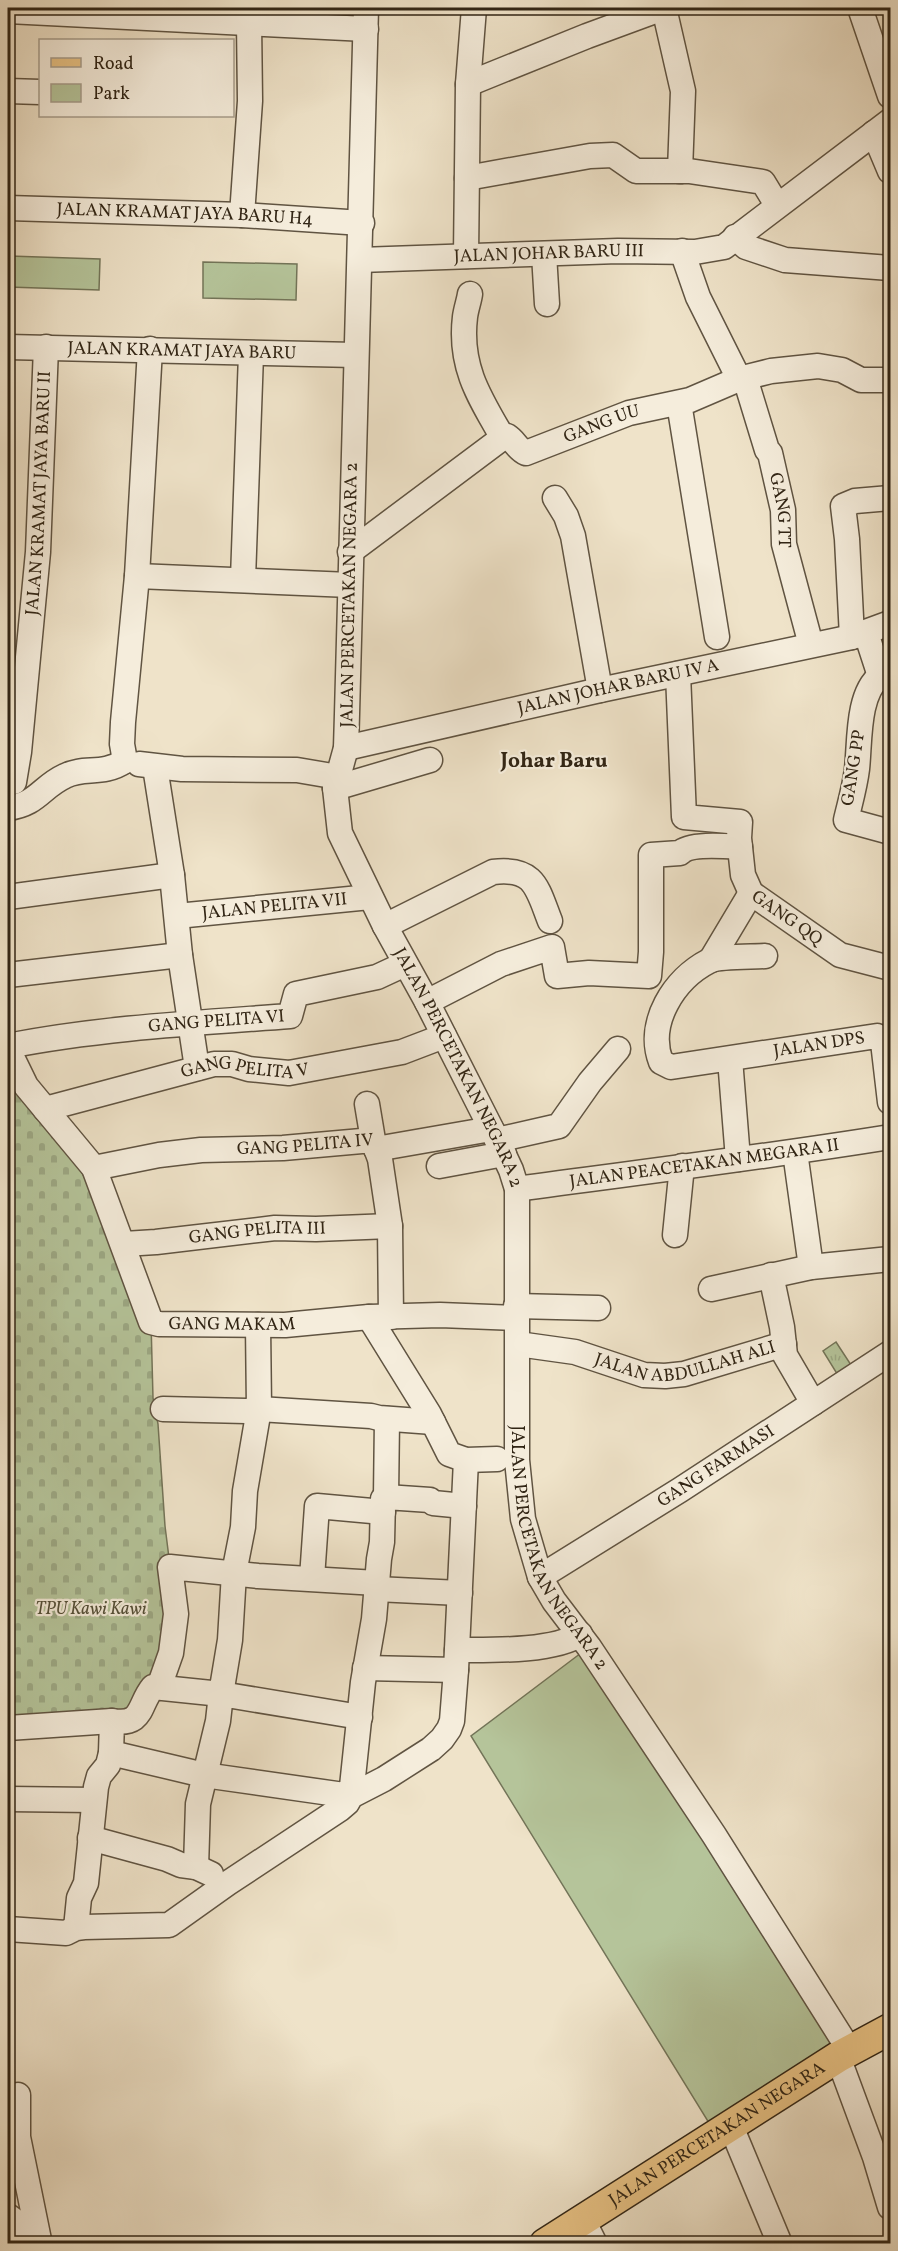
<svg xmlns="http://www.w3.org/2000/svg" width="898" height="2251" font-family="Vollkorn,serif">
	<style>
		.grass { fill: url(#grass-tufts); stroke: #737458; stroke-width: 1.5 }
		.cemetery { fill: url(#cemetery-stones); stroke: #737458; stroke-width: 1.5 }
		.park { fill: #b5c49a; stroke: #737458; stroke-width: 1.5 }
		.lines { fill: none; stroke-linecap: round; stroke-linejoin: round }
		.minor-casing { stroke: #605442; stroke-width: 27 }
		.major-casing { stroke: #312515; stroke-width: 33 }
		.minor { stroke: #f5eddc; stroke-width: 24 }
		.major { stroke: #e8c284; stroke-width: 30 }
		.labels { text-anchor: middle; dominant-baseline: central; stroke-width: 4.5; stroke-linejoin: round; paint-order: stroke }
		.street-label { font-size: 18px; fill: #312515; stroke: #f5eddc }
		.park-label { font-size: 18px; font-style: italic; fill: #524d36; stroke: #f5eddc }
		.quarter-label { font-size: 21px; font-weight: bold; fill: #312515; stroke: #f5eddc }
	</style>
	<defs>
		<pattern id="grass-tufts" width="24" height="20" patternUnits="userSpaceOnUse" patternTransform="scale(1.5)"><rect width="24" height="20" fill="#b5c49a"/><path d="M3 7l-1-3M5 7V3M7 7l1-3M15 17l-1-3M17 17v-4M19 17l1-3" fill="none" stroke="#9ca884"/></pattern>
		<pattern id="cemetery-stones" width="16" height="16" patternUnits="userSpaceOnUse" patternTransform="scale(1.5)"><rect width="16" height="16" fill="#b5c49a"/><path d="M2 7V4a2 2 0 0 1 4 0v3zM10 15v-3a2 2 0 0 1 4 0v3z" fill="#9ca884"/></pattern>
	</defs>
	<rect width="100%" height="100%" fill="#efe3c9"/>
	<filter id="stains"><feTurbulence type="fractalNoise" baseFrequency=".00333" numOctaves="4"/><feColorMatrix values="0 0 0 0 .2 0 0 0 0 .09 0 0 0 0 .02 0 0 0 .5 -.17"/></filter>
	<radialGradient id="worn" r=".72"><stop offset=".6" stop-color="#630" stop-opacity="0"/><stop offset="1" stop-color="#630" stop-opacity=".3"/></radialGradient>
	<polygon class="grass" points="836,1342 853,1368 839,1377 823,1351"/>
	<polygon class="cemetery" points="8,1049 90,1161 151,1322 153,1398 158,1424 165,1526 176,1614 142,1709 8,1731"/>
	<g class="park">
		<polygon points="9,256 100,259 99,290 8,287"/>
		<polygon points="203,262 297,264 296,300 203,298"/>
		<polygon points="589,1647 850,2051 717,2136 471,1736"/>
	</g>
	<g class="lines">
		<g class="minor-casing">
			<g id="minor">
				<path id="s1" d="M366 8 347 714 346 748 335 788 340 833 385 926 427 1002 497 1140 511 1170 517 1189V1460L523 1519 540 1577 554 1601 589 1647 714 1835 850 2051"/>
				<polyline points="664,8 683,91 680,171"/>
				<polyline points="860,8 890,96"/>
				<polyline points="8,11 366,29"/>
				<polyline points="468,84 587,36 663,8"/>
				<polyline points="8,91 40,92"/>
				<polyline points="874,133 890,171"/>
				<polyline points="467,178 590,156 613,155 636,171 689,171 763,182 777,205"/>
				<path id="s2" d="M8 208 242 215 362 223"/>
				<polyline points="242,215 250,101 249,22"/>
				<polyline points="735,237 746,247 785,260 890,268"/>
				<polyline points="682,251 698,297 739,379"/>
				<polyline points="544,254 547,304"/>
				<polyline points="466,256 468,84 474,8"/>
				<path id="s3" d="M360 260 618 251 695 252 724 247 890 121"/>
				<path d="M470 294C469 301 466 309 465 317 459 366 479 397 503 438"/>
				<path id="s4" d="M8 347 355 355"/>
				<path id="s5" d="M745 378 767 450 770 453 783 510 784 544 811 645"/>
				<polyline points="679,403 717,637"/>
				<polyline points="555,498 566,516 573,536 600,690"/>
				<path id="s6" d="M350 552 501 439 507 436C515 441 518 450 526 453L629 413 690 400 739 379 771 371 818 366 842 370 861 380H890"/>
				<polyline points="137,576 350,585"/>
				<polyline points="243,579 251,354"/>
				<polyline points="866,633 880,676 890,681"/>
				<polyline points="852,637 847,539 843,506 855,501 890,498"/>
				<path id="s7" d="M678 674 684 817 740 822 739 838 743 875 751 893 840 955 890 968"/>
				<path d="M880 676C857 694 860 742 857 769 855 786 850 803 846 820L890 832"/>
				<path id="s8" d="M346 748 600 690 852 637 890 623"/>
				<polyline points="125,761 122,744 123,722 137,576 150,349"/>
				<polyline points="139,764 182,769 297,770 338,777"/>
				<polyline points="155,767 172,875 180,955 197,1068"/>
				<path id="s9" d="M14 782 19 752 38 552 46 347"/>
				<polyline points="335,788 430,760"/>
				<path d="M8 808C38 804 41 787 65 776 85 766 102 776 125 761"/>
				<polyline points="8,897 172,875"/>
				<path id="s10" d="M177 916 370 897"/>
				<path d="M385 926 493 872C535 867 537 888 550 921"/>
				<path id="s11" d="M765 956C753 957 718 956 709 961 674 979 646 1023 661 1062L671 1067 877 1036 883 1042 890 1102"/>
				<polyline points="711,960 751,893"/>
				<polyline points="8,975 180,955"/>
				<path d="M427 1002 501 964 552 947 557 976 589 973 649 976 651 952V855L680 853C690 843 725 846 740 847"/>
				<path id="s12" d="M8 1046C100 1028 196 1023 290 1016L296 994 377 977 405 964"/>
				<path id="s13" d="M8 1049 26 1086 94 1168 151 1322 159 1324 285 1325 369 1317 440 1315 516 1318"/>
				<polyline points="730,1059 738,1159"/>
				<polyline points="367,1104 373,1140"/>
				<path id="s14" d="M45 1109 214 1064H232L249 1069 289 1073 402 1052 444 1036"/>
				<polyline points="497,1140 559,1126 590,1082 618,1049"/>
				<polyline points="376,1149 491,1129"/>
				<polyline points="795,1152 811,1267"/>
				<polyline points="439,1166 504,1154"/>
				<path id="s15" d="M94 1168 159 1155 201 1150 283 1148 373 1140 380 1159 390 1226 391 1317"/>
				<path id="s16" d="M517 1189C642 1172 766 1157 890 1137"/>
				<polyline points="675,1235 682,1166"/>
				<path id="s17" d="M124 1244 156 1242 275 1228 316 1229 390 1226"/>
				<polyline points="771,1275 782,1327 785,1355 813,1403"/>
				<polyline points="711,1289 811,1267 890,1259"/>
				<polyline points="516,1306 598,1308"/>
				<polyline points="369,1317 429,1414 449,1454 466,1460 497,1459"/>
				<path id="s18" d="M518 1344 575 1352 644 1375 665 1376 684 1374 784 1344"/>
				<polyline points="163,1409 246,1411 259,1409 371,1416 379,1418 433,1422"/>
				<polyline points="386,1497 387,1419"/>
				<path id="s19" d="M540 1577 680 1490 890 1353"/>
				<polyline points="312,1578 317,1506 383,1512"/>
				<polyline points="376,1589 460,1593"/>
				<path d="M457 1650C488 1650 555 1652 580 1634"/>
				<polyline points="365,1668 456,1670 466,1460"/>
				<polyline points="159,1687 171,1653 176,1614 170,1567 258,1576 377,1583"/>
				<polyline points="8,1728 112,1721"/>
				<polyline points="111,1753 204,1775 351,1796 363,1682 374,1619 379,1559 382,1542 383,1499 386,1497 430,1500 433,1503 464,1506"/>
				<polyline points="8,1799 94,1800"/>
				<polyline points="90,1838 167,1859 181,1865 196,1867 211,1874"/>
				<polyline points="196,1867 198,1804 218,1721 221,1694 360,1717"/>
				<path d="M76 1928 79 1898 86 1883 96 1787 99 1776 108 1765 111 1753 112 1721C144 1726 138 1705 153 1687L221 1694 230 1640 234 1573 243 1527 245 1491 259 1409 258 1325"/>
				<polyline points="8,1929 66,1933 76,1928 84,1927 169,1925 228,1883 340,1809 347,1803 351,1796 384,1779 431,1749 442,1739 449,1729 452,1721 456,1670"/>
				<polyline points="838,2057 875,2157 890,2207"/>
				<polyline points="18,2095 18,2137 39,2240"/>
				<polyline points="730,2124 780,2244"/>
				<polyline points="8,2216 26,2229 41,2244"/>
				<polyline points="583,2220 595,2244"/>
			</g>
		</g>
		<g class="major-casing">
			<g id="major">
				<path id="s20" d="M545 2244 838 2057 890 2029"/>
			</g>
		</g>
		<use href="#minor" class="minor"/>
		<use href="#major" class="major"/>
	</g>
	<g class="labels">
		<g class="street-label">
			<text stroke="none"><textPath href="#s2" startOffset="177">JALAN KRAMAT JAYA BARU H4</textPath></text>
			<text stroke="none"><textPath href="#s3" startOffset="189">JALAN JOHAR BARU III</textPath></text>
			<text stroke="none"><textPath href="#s4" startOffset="174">JALAN KRAMAT JAYA BARU</textPath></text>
			<text stroke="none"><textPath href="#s6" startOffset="302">GANG UU</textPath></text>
			<text stroke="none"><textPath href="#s9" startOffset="290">JALAN KRAMAT JAYA BARU II</textPath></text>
			<text stroke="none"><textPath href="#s5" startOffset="138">GANG TT</textPath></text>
			<text transform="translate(350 595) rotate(-89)">JALAN PERCETAKAN NEGARA 2</text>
			<text stroke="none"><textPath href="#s8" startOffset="279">JALAN JOHAR BARU IV A</textPath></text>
			<text transform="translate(854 768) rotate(-81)">GANG PP</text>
			<text stroke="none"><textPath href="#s10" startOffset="98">JALAN PELITA VII</textPath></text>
			<text stroke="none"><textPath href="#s7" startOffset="316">GANG QQ</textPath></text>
			<text stroke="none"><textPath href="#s12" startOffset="210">GANG PELITA VI</textPath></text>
			<text stroke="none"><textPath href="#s11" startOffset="339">JALAN DPS</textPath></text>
			<text stroke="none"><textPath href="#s1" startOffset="1090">JALAN PERCETAKAN NEGARA 2</textPath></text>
			<text stroke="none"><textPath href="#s14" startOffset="206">GANG PELITA V</textPath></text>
			<text stroke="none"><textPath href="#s15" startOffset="213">GANG PELITA IV</textPath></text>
			<text stroke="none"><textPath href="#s16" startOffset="189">JALAN PEACETAKAN MEGARA II</textPath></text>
			<text stroke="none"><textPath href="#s17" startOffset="134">GANG PELITA III</textPath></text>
			<text stroke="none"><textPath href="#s13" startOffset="393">GANG MAKAM</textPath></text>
			<text stroke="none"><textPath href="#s18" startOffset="172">JALAN ABDULLAH ALI</textPath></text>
			<text stroke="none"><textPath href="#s19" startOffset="208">GANG FARMASI</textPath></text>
			<text stroke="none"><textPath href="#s1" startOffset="1594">JALAN PERCETAKAN NEGARA 2</textPath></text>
			<text stroke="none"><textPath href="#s20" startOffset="204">JALAN PERCETAKAN NEGARA</textPath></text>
		</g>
		<g class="park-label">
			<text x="91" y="1609">TPU Kawi Kawi</text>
		</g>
		<g class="quarter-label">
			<text x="554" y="761">Johar Baru</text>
		</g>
	</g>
	<rect width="898" height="2251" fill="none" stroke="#efe3c9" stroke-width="30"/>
	<rect x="9" y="9" width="880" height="2233" fill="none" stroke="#312515" stroke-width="3"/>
	<rect x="15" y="15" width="868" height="2221" fill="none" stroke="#312515" stroke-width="1.5"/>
	<rect x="39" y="39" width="195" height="78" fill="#f5eddc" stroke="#a79d8c" stroke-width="1.5"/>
	<rect x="51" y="58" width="30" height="9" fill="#e8c284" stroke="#a79d8c" stroke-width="1.5"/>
	<text x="93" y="69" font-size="18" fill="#312515">Road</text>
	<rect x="51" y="84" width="30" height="18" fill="#b5c49a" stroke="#a79d8c" stroke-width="1.5"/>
	<text x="93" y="99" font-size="18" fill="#312515">Park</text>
	<rect width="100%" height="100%" filter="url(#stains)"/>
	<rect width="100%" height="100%" fill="url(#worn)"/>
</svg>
